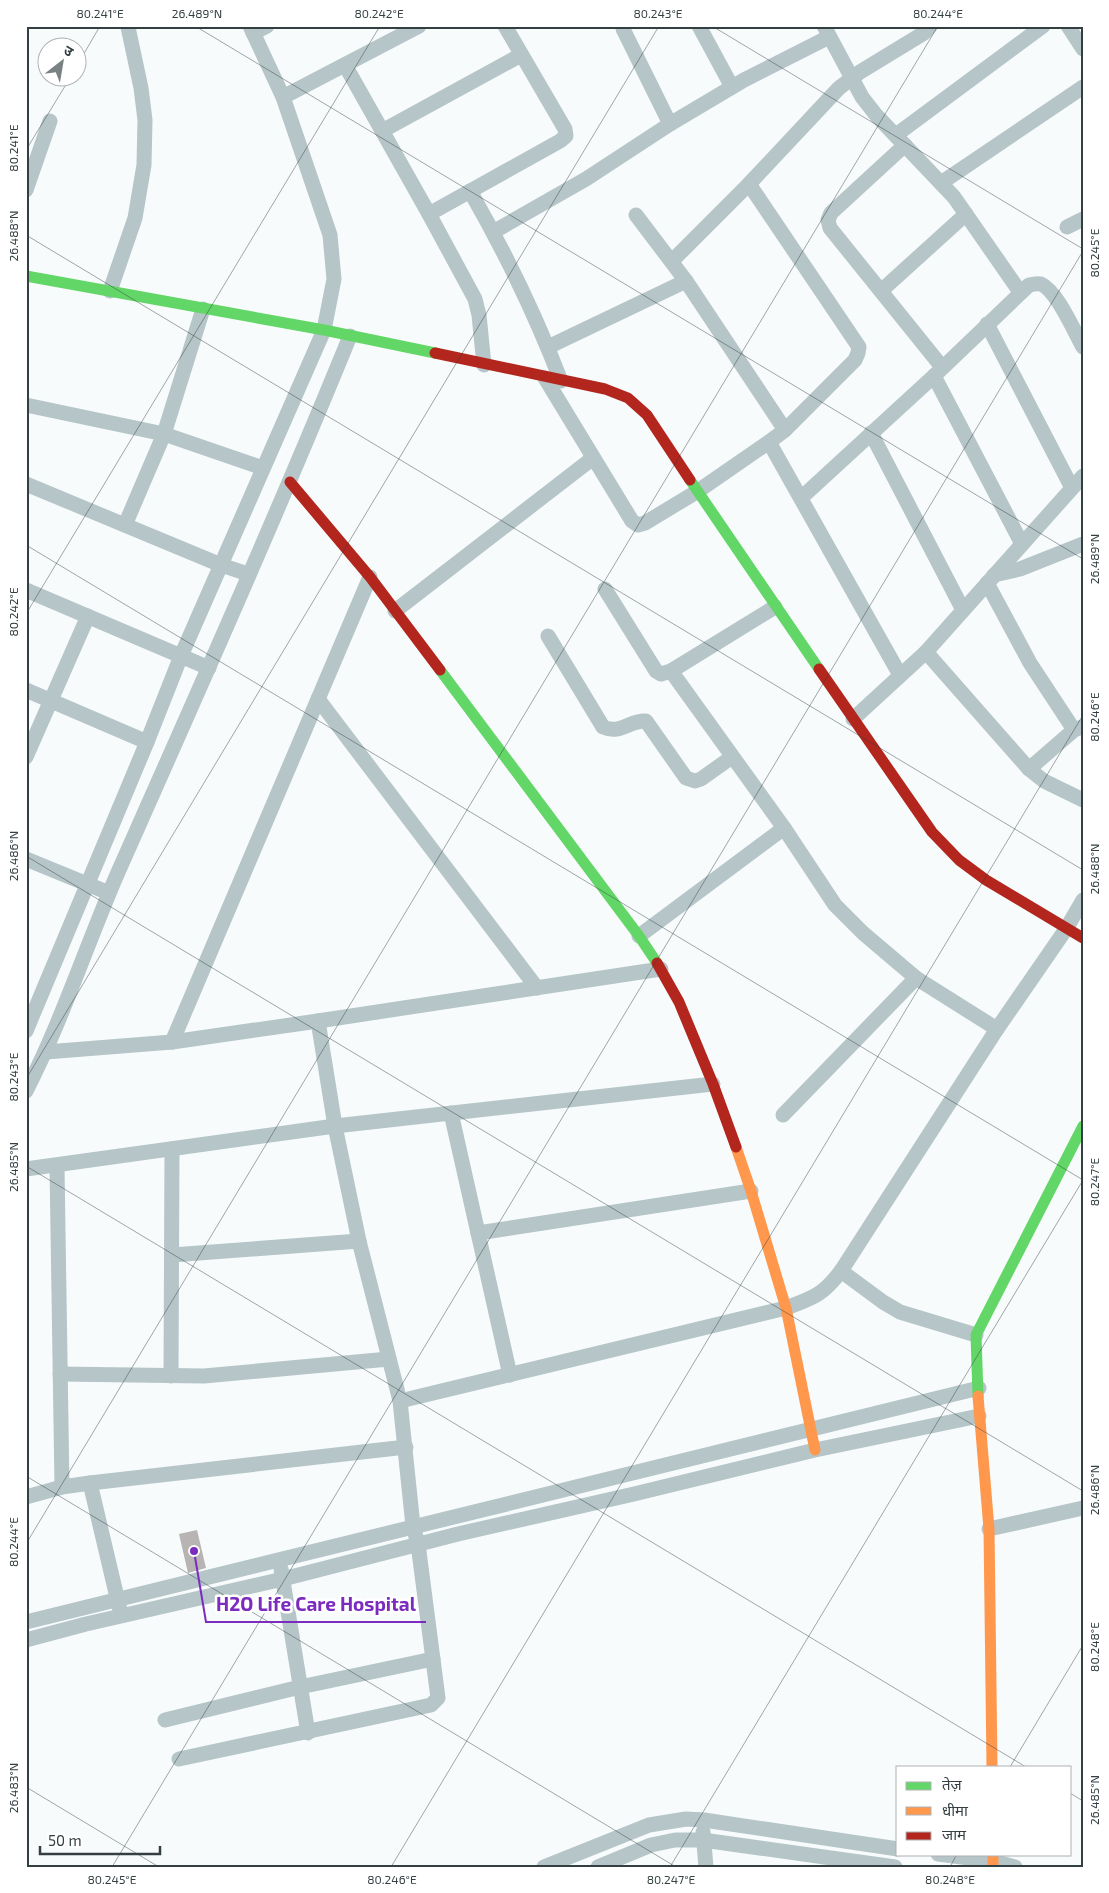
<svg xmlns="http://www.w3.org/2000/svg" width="1109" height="1893" font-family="'Exo 2','Noto Sans Devanagari',sans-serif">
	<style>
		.building { fill: #b7b4b3 }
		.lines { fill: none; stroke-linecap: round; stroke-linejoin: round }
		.street { stroke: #b5c5c8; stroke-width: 15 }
		.fast { stroke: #63d668; stroke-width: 11 }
		.slow { stroke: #ff974d; stroke-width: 11 }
		.jam { stroke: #b3261e; stroke-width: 11 }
		.ticks { fill: none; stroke: #343f41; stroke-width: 1; stroke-opacity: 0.45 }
		.leader { fill: none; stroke: #7b2cbf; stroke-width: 2 }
		.callout-dot { fill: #7b2cbf; stroke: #fff; stroke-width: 2 }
		.callout-label { font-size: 19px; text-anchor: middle; font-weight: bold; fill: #7b2cbf; stroke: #fff; stroke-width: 5; stroke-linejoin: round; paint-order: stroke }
		.neatline { fill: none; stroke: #343f41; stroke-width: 2 }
		.ticks-label { font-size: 12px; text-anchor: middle; fill: #343f41 }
	</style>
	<rect width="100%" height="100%" fill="#f8fbfc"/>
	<polygon class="building" points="197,1530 206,1568 188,1573 179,1534"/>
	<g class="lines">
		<g class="street">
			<polyline points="699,26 732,87"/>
			<polyline points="824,26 862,97 876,115 954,197 1020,292"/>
			<polyline points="1068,26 1083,49"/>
			<polyline points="623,29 670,124"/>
			<polyline points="253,33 267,26"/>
			<polyline points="345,65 429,214 475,299 479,315 484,365"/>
			<polyline points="283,97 419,26"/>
			<polyline points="382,131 521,55"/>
			<polyline points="896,135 1043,26"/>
			<polyline points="905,145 831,213 828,220 830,228 942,367"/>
			<polyline points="941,183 1083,87"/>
			<polyline points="26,190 50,121"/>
			<path d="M470 191C505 252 536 316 561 381"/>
			<polyline points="429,214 560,141 566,136 565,129 505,26"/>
			<polyline points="636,215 686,281 785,430"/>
			<polyline points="1067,227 1083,219"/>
			<polyline points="493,232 586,179 670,124 744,80 829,37"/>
			<polyline points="672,261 749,184 839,88 860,72 924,33 930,26"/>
			<polyline points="110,291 135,218 144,165 145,120 141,88 128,27"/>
			<polyline points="881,291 966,214"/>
			<polyline points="987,324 1072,488"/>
			<polyline points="548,347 686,281"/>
			<polyline points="934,376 1022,544"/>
			<polyline points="545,378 632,521 638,525 645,523 698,491 769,442 785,430 855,360 858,353 859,347 749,184"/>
			<polyline points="26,405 164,434 263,468"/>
			<polyline points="871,433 963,610"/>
			<polyline points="769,442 900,675"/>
			<polyline points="26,484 221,565 248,574"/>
			<path d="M801 498 934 376 1029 285C1033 284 1037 283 1041 284 1057 291 1074 331 1083 347"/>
			<polyline points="125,525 164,434 203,309"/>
			<polyline points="994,575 1020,569 1083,544"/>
			<polyline points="987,583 1030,663 1074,730"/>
			<polyline points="605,589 656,671 661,674 671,671 775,607"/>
			<polyline points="26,590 209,668"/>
			<polyline points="395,611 593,458"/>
			<path d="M548 636 603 727C621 735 629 720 646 721L686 778 695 781 701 779 732 757"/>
			<polyline points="926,652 1029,769 1044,781 1083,800"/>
			<polyline points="671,671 784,828 835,905 863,933 916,978 997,1029"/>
			<polyline points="26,690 147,742"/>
			<polyline points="318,699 537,988"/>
			<polyline points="853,719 926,652 1083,476"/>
			<polyline points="26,757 88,616"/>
			<polyline points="1029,769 1074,730 1082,727"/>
			<polyline points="26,859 109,893"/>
			<polyline points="639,936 784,828"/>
			<polyline points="26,1031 147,742 181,656 324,330 334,279 330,235 283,97 250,26"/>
			<polyline points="172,1042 370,577"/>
			<polyline points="46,1052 172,1042 318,1021 661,969"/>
			<path d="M26 1091C63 1019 87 943 119 870 198 692 277 515 350 336"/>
			<polyline points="451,1113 510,1375"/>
			<polyline points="783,1115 916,978"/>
			<polyline points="57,1166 62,1487"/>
			<polyline points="26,1169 335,1126 713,1084"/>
			<polyline points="478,1233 751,1191"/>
			<polyline points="172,1255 359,1241"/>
			<polyline points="841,1271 883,1302 900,1312 976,1335"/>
			<polyline points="60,1374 204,1376 389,1359"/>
			<polyline points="171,1376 172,1149"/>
			<path d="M400 1401 786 1308C813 1298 823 1295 841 1271L997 1029 1066 929 1083 900"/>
			<polyline points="90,1483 120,1610"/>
			<polyline points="26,1497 62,1487 90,1483 406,1447"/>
			<polyline points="989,1529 1083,1508"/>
			<polyline points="281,1569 308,1733"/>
			<polyline points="26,1622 979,1388"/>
			<polyline points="26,1640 86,1624 283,1579 458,1534 634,1494 815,1450 979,1416"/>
			<polyline points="165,1720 300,1687 433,1659"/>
			<polyline points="179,1759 431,1705 438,1698 418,1544 413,1526 400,1401 359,1241 335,1126 318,1021"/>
			<polyline points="703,1832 706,1867"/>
			<polyline points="938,1854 993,1861 1015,1867"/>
			<polyline points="544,1867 649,1825 686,1819 704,1820 898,1849"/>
			<polyline points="598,1867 651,1845 675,1840 703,1840 895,1867"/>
		</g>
		<g class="fast">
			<polyline points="26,276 324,330 435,353"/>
			<polyline points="690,480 819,669"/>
			<polyline points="440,670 639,936 657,963"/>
			<polyline points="978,1396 976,1335 1083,1126"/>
		</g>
		<g class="slow">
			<polyline points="736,1147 751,1191 786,1308 815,1450"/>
			<polyline points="978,1396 989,1529 992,1767"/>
			<polyline points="993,1854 993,1867"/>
		</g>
		<g class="jam">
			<polyline points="435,353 605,389 628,398 647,415 690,480"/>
			<polyline points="290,482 370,577 440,670"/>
			<polyline points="819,669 932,832 959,860 986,880 1083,938"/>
			<polyline points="657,963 679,1002 713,1084 736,1147"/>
		</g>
	</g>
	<path class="ticks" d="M195 26 1083 559M712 26 1083 249M78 64 100 26M26 150 70 78M26 235 1083 870M26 545 1083 1180M26 614 380 26M26 856 1083 1491M26 1079 659 26M26 1166 1026 1767M26 1476 676 1867M26 1544 938 26M1010 1767 1083 1645M26 1787 159 1867M1070 1793 1083 1801M112 1867 1083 251M391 1867 1083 715M670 1867 1083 1180M950 1867 957 1854"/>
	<path class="leader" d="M194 1551L206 1622H426"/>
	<circle class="callout-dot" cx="194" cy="1551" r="5"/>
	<g class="callout-label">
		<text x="316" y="1611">H2O Life Care Hospital</text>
	</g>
	<rect width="1109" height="1893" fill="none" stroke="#ffffff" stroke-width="55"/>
	<rect x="896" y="1766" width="175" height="90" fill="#ffffff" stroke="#aeb2b3"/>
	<rect x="906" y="1782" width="25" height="8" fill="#63d668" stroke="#aeb2b3"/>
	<text x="942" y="1790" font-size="15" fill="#343f41">तेज़</text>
	<rect x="906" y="1807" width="25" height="8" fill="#ff974d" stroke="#aeb2b3"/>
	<text x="942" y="1816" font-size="15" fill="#343f41">धीमा</text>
	<rect x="906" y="1832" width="25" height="8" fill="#b3261e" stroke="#aeb2b3"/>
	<text x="942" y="1840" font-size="15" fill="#343f41">जाम</text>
	<g transform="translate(62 62) rotate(31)"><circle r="24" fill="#ffffff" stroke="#aeb2b3"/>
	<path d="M0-4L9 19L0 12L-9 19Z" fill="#798182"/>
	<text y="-8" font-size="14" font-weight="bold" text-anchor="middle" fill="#343f41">उ</text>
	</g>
	<path d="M40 1846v8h120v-8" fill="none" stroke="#343f41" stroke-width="2.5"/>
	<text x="48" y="1846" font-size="15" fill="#343f41" stroke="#ffffff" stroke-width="4" paint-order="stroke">50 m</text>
	<rect x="28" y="28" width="1054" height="1838" class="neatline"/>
	<g class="ticks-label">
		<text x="100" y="18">80.241°E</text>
		<text x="197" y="18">26.489°N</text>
		<text x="379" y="18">80.242°E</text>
		<text x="658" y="18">80.243°E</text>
		<text x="938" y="18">80.244°E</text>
		<text transform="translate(14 148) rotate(-90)" y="4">80.241°E</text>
		<text transform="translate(14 236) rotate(-90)" y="4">26.488°N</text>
		<text transform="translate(1095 253) rotate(-90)" y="4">80.245°E</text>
		<text transform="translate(1095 559) rotate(-90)" y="4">26.489°N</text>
		<text transform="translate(14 612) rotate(-90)" y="4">80.242°E</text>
		<text transform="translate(1095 717) rotate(-90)" y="4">80.246°E</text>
		<text transform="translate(14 856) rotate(-90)" y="4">26.486°N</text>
		<text transform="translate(1095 869) rotate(-90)" y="4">26.488°N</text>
		<text transform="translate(14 1077) rotate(-90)" y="4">80.243°E</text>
		<text transform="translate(14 1167) rotate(-90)" y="4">26.485°N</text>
		<text transform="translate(1095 1182) rotate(-90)" y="4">80.247°E</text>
		<text transform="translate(1095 1490) rotate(-90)" y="4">26.486°N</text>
		<text transform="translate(14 1542) rotate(-90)" y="4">80.244°E</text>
		<text transform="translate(1095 1647) rotate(-90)" y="4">80.248°E</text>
		<text transform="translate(14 1788) rotate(-90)" y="4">26.483°N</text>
		<text transform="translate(1095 1800) rotate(-90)" y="4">26.485°N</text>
		<text x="112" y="1884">80.245°E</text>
		<text x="392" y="1884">80.246°E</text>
		<text x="671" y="1884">80.247°E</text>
		<text x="950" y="1884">80.248°E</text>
	</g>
</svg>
